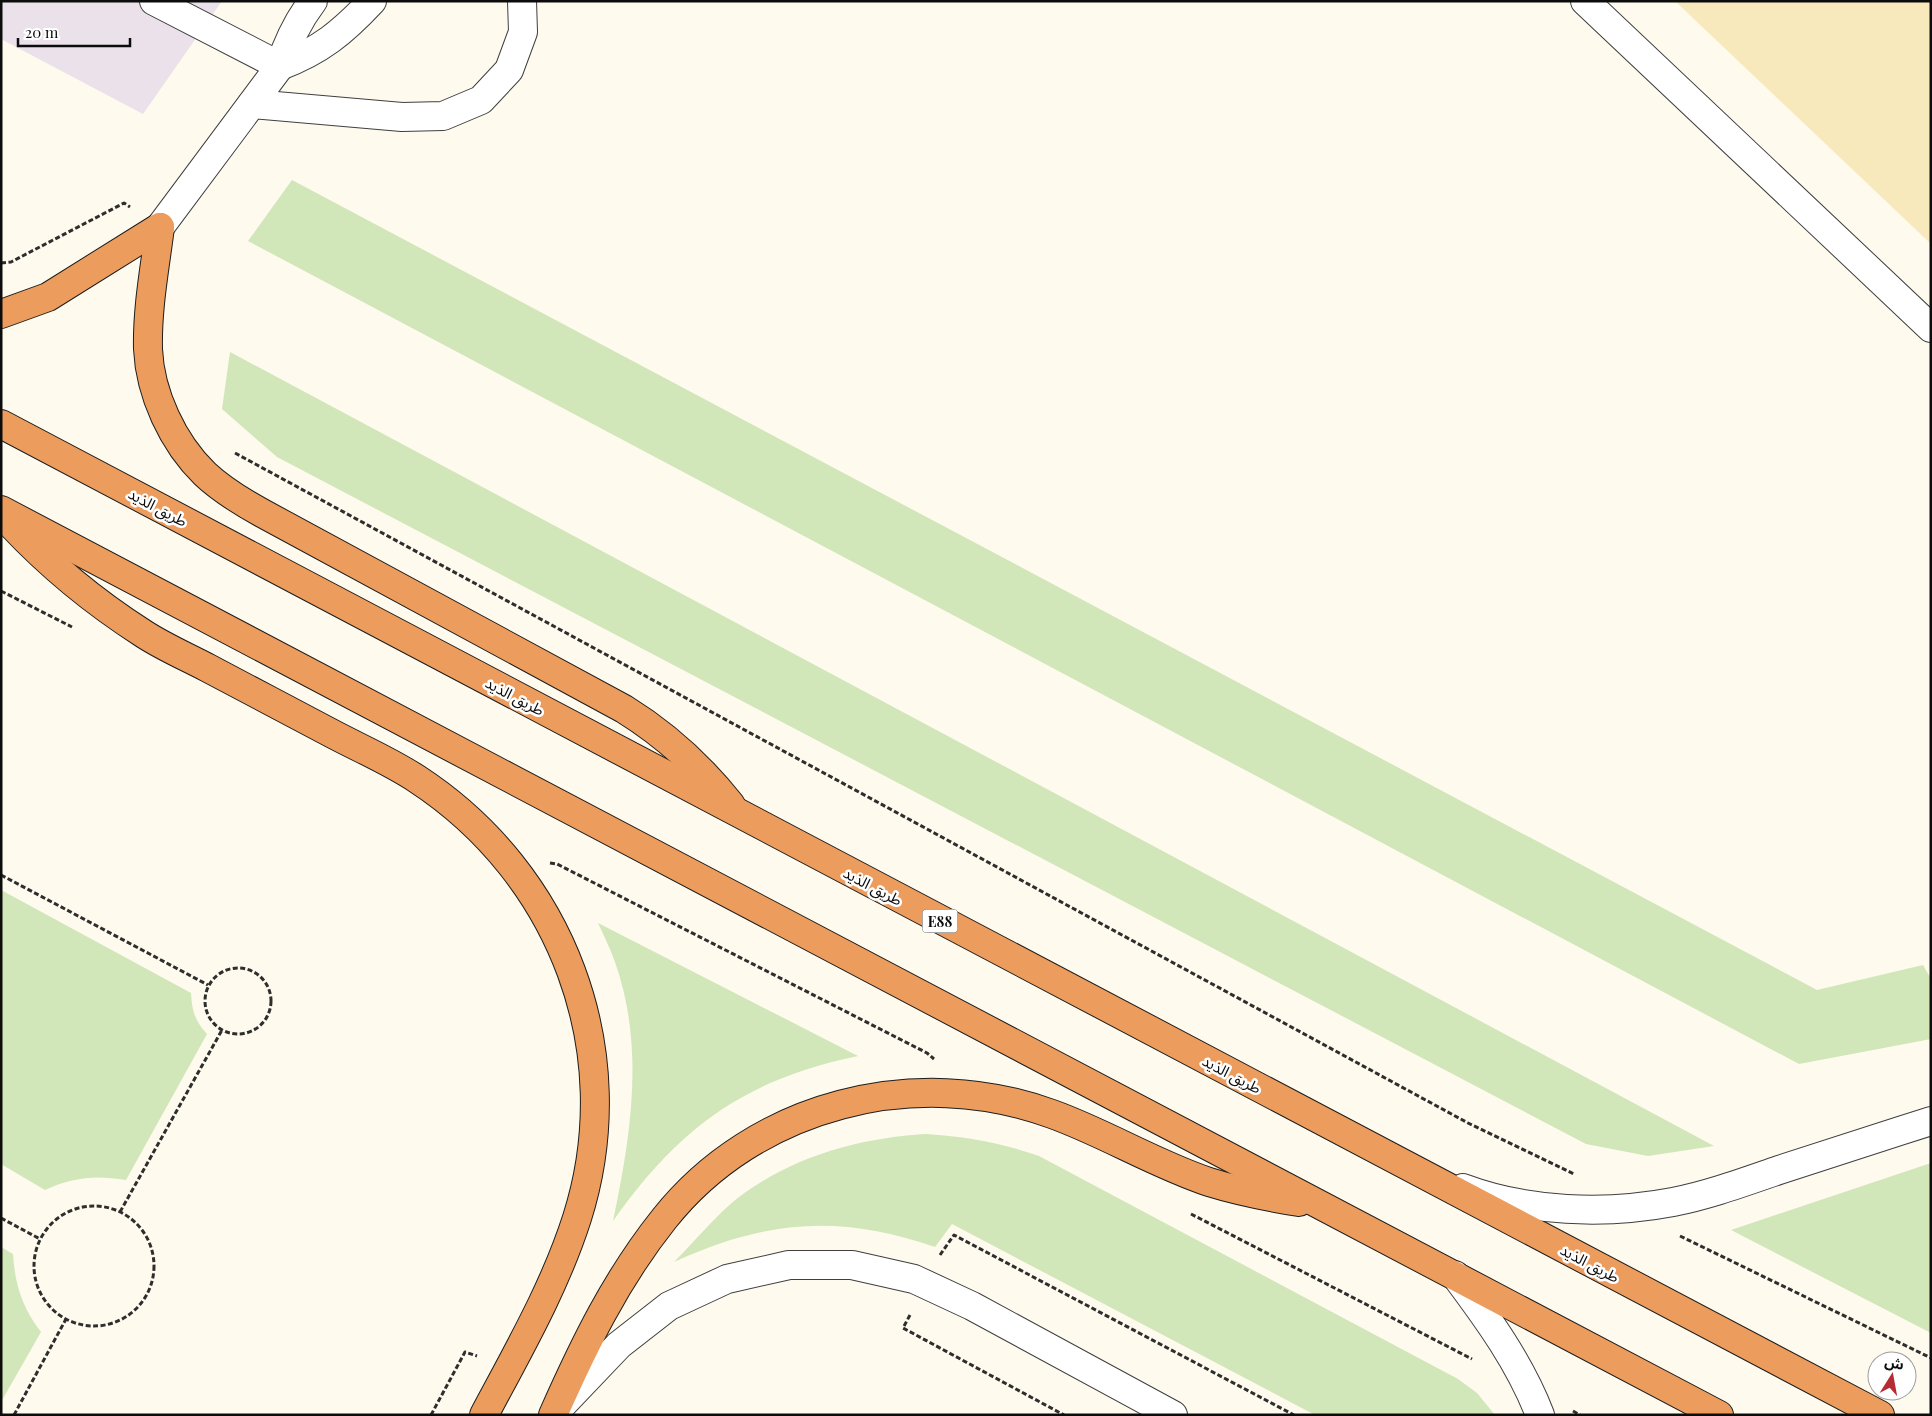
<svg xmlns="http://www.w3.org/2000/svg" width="1932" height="1416" font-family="'Playfair Display','Noto Sans Arabic',serif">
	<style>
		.industrial { fill: #eae1eb }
		.green { fill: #d1e6b9 }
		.sand { fill: #f7e9bc }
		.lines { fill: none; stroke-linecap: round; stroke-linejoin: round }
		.minor-casing { stroke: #3f3f3f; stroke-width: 30 }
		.highway-casing { stroke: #1d1d1d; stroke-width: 30 }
		.path { stroke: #2e2e2e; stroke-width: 3; stroke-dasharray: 5 2.5; stroke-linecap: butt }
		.minor { stroke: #fff; stroke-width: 28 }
		.highway { stroke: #ec9c5d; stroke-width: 28 }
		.labels { text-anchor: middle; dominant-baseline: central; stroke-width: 5; stroke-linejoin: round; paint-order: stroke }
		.shield { fill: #fff; stroke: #555; stroke-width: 1 }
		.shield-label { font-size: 14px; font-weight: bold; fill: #0c0c0c }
		.street-label { font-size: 15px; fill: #0c0c0c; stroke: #fff }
	</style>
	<rect width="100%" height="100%" fill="#fefaed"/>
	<polygon class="industrial" points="1,1 222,1 143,114 1,39"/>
	<g class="green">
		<polygon points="292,180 1817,990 1923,965 1931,979 1931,1039 1799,1064 248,241"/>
		<polygon points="230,352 1714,1146 1648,1156 1586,1144 277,457 222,409"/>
		<path d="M1 890 191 993C192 1011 195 1021 207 1034L126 1180C96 1175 73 1177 45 1190L1 1164Z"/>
		<path d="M598 923 858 1056C746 1079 679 1127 613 1221 631 1135 645 1047 615 962 610 948 604 936 598 923Z"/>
		<path d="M926 1134C969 1137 998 1142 1039 1156L1458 1379 1477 1393 1495 1415H1315L952 1224 935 1247C839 1214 766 1220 674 1262 695 1241 716 1215 739 1197 794 1156 859 1138 926 1134Z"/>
		<polygon points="1931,1163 1931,1333 1731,1230"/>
		<path d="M1 1247 13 1254C15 1285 22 1307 41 1332L1 1402Z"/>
	</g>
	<polygon class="sand" points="1675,1 1931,1 1930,243"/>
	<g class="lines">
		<g class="minor-casing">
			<g id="minor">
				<path d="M154 1 280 66C320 51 343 32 372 1"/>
				<polyline points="1585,1 1931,328"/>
				<polyline points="252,104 402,117 443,116 481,100 509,70 523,32 522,1"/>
				<path d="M160 227 280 66C288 41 297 22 313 1"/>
				<path d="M1463 1188C1527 1212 1605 1215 1673 1202 1709 1195 1744 1182 1779 1170 1829 1154 1880 1137 1931 1121"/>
				<path d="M1455 1275C1488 1319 1520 1363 1540 1415"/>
				<polyline points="558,1409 619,1345 669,1306 727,1279 789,1265 852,1265 914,1279 972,1306 1173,1415"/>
			</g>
		</g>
		<g class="highway-casing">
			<g id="highway">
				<path d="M160 227C155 267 147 308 148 349 150 394 173 443 205 474 222 490 242 502 262 513L624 709C666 735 700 766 731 805"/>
				<polyline points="1,314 48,297 160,227"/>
				<polyline points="1,424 1880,1415"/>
				<polyline points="1,510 1719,1415"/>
				<path d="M9 522C49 565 94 602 144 634 164 647 187 657 208 668 249 690 290 711 331 733 359 748 390 761 417 779 562 874 630 1051 577 1218 555 1287 518 1351 484 1415"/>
				<path d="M553 1415C584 1345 616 1279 664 1219 755 1104 916 1064 1052 1114 1105 1133 1155 1164 1209 1182 1238 1191 1268 1197 1299 1202"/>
			</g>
		</g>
		<g class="path">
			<polyline points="1,263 11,262 124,203 130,207"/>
			<polyline points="235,453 1468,1123 1574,1174"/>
			<polyline points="1,591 72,627"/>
			<polyline points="550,863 557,864 927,1053 934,1059"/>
			<polyline points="1,875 208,985"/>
			<circle cx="238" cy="1001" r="33"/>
			<circle cx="94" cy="1266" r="60"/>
			<polyline points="120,1212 222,1030"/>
			<polyline points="1191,1214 1472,1359"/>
			<polyline points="1,1218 40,1239"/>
			<polyline points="1680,1236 1931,1358"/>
			<polyline points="940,1255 954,1235 1294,1415"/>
			<polyline points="910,1315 903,1328 1064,1415"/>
			<polyline points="1573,1411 1580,1415"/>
			<polyline points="14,1415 66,1319"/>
			<polyline points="431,1415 465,1352 477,1356"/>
		</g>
		<use href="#minor" class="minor"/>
		<use href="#highway" class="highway"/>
	</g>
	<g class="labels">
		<rect class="shield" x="922.5" y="909.5" width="35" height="23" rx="4"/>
		<g class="shield-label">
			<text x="940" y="921">E88</text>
		</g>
		<g class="street-label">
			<text transform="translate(158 507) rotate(28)">طريق الذيد</text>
			<text transform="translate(515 696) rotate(28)">طريق الذيد</text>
			<text transform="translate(873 886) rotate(28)">طريق الذيد</text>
			<text transform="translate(1232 1074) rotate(28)">طريق الذيد</text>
			<text transform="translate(1590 1263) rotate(28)">طريق الذيد</text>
		</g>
	</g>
	<rect width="1932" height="1416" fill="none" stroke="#0c0c0c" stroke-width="5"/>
	<g transform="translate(1892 1376) rotate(11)"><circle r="24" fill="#ffffff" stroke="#9e9e9e"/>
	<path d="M0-4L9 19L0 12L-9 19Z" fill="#b52c35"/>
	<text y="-8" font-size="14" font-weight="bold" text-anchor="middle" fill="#0c0c0c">ش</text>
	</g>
	<path d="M18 38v8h112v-8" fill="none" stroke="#0c0c0c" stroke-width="2.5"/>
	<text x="25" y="38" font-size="15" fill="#0c0c0c" stroke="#ffffff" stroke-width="4" paint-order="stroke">20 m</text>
</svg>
